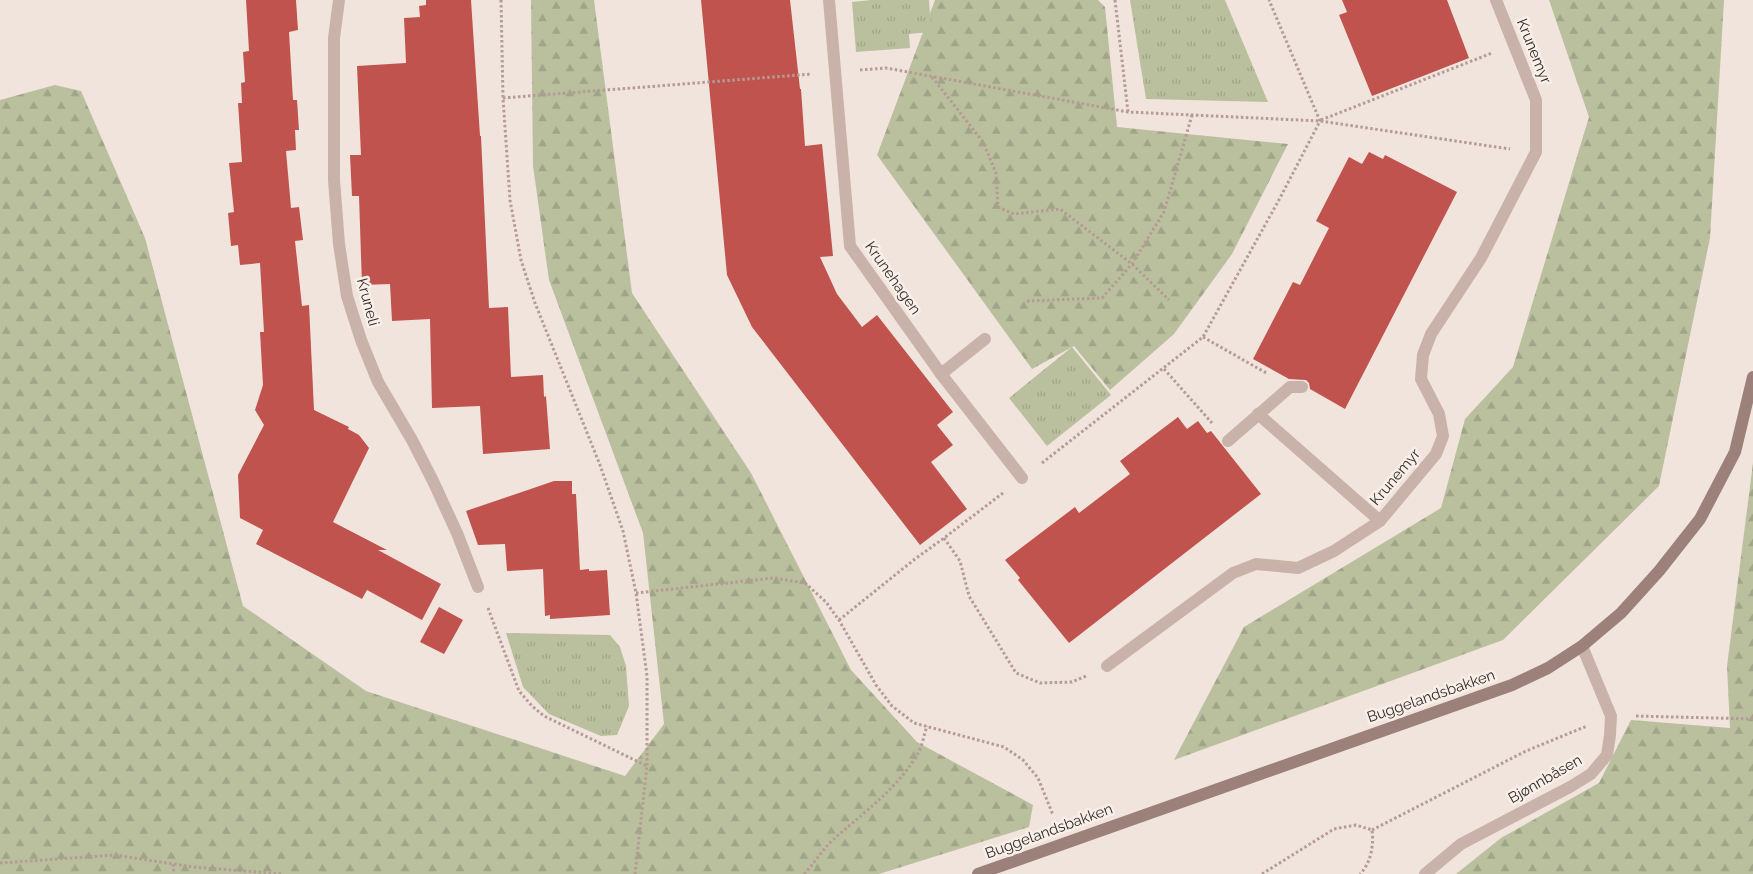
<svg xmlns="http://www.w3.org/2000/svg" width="1753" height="874" font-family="Raleway,sans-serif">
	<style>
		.forest { fill: url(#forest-firs) }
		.park { fill: url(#park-tufts) }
		.building { fill: #c0534d }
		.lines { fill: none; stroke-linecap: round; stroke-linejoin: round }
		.path { stroke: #b49c94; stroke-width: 3; stroke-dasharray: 2.5 2.5; stroke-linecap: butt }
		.lane { stroke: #c9b2aa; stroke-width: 12 }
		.street { stroke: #c9b2aa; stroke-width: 12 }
		.secondary { stroke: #9c817b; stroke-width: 12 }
		.labels { text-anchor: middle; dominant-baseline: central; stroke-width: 5; stroke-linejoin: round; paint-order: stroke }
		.street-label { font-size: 15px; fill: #362b29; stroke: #f9efe9 }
	</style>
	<defs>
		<pattern id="forest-firs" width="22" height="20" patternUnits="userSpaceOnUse" patternTransform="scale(1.25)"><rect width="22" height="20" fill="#babf9e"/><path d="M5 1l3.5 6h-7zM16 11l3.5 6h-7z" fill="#a0a488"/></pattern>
		<pattern id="park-tufts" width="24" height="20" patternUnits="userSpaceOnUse" patternTransform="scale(1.25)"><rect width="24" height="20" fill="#babf9e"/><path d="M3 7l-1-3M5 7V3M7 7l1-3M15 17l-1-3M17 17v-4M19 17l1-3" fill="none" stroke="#a0a488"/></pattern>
	</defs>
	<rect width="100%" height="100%" fill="#f1e4dd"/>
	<g class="forest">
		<polygon points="531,0 594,0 632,293 751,473 851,670 917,742 1033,805 1029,827 879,874 0,874 0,100 55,85 81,91 145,238 243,606 366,691 625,776 664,724 643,533 549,280 533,166"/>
		<polygon points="935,0 1098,0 1105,7 1117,127 1288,144 1232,254 1174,334 1110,390 1074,346 1032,369 877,155"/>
		<polygon points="1549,0 1724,0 1710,238 1659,486 1503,640 1174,760 1244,627 1441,508 1465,419 1513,367 1589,117"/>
		<polygon points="1753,463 1753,874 1456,874 1501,838 1599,783 1631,720 1730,728 1727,666"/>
	</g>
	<g class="park">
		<polygon points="871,0 929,0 931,32 909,34 910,48 856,52 852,2"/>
		<polygon points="1130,0 1225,0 1268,102 1146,99"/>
		<polygon points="1072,347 1111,395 1047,446 1009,398"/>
		<polygon points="506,633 610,635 620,647 626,666 629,706 617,735 601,736 549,714 523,687"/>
	</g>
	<g class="building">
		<polygon points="246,0 296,0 298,30 289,32 293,100 297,100 299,130 295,130 296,150 286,151 291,208 299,207 303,240 295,241 302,306 309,305 314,410 349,427 348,429 359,435 369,448 333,522 387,550 378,550 441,584 422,620 367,590 362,599 256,544 263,530 240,518 238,475 264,425 255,410 263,385 260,332 264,332 260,263 240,265 238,245 231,246 228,213 234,212 229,163 242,162 238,103 242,103 241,83 245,82 243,52 249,51"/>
		<polygon points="426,0 471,0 480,136 481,136 489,308 508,307 511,377 543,375 544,397 546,396 550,449 483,454 480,406 432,408 430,319 392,321 390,284 362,285 359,196 352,196 350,155 361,155 357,66 406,63 404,18 420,17 419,6 426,5"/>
		<polygon points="701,0 790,0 800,89 801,89 805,146 822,144 833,256 820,257 837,294 862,327 877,315 953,412 937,425 953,445 931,462 967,509 920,545 752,327 727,275"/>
		<polygon points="1342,0 1447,0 1469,58 1372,96 1339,15 1347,12"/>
		<polygon points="1369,152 1383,159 1385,155 1457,192 1345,409 1310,389 1309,383 1306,380 1289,379 1253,359 1293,282 1300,285 1329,228 1316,221 1349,157 1362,164"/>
		<polygon points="1178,417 1187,429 1198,421 1207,433 1211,431 1261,494 1069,643 1018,580 1020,578 1005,560 1075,507 1079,513 1130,474 1120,461"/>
		<polygon points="554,481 572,481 572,494 576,494 580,570 589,569 589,571 607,570 610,615 550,619 550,615 545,616 543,569 507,571 505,544 478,545 466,511"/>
		<polygon points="439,607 463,620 444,654 420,642"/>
	</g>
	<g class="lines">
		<g class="path">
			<polyline points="501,0 503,98 510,200 521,260 535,303 600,465 623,531 636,593 647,676 647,766"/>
			<polyline points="1115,0 1128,112"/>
			<polyline points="860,70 886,68 1128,112 1320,121 1510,149"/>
			<polyline points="932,77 983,142 996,173 998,207 1014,214 1060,209 1132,264 1169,300"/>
			<polyline points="503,98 812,74"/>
			<polyline points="1321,120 1492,53"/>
			<polyline points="1027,301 1102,298 1132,264 1164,212 1192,115"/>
			<polyline points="1203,337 1268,374"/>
			<polyline points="1164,369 1212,423"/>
			<polyline points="1042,463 1203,337 1280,198 1320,121 1269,0"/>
			<polyline points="944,538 960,561 969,596 1016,673 1040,683 1072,682 1086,676"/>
			<polyline points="636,593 773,578 805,583 826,602 839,620 876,685 892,706 914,723 1004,747 1023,760 1038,778 1053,815"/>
			<polyline points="488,608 519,691 532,706 544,716 647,766 635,874"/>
			<polyline points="839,620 915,559 944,538 1003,493"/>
			<polyline points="1636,716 1753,719"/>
			<polyline points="1372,830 1526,751 1587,726"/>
			<polyline points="0,863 115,855 193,867 283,874"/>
			<polyline points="173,864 174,874"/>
			<path d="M804 874C815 863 823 848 834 839 864 812 895 791 917 755 922 747 924 735 927 726"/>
			<path d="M1262 874 1334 829 1356 825 1372 830C1374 845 1371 863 1360 874"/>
		</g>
		<g class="lane">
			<polyline points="941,374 985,339"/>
			<polyline points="1258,414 1380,521"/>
			<polyline points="1228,441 1290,387 1302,387"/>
		</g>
		<g class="street">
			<polyline points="339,0 334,38 334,180 339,244 347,296 361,340 378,382 412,440 433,481 457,533 478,587"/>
			<polyline points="829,0 850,246 941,374 1022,478"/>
			<polyline points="1107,666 1233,573 1256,564 1298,568 1334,551 1380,521 1436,454 1443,436 1439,414 1421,379 1423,355 1431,334 1481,258 1536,152 1536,100 1496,0"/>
			<polyline points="1425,874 1461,844 1570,787 1591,774 1607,755 1610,735 1611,716 1582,646"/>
		</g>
		<polyline class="secondary" points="978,874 1512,685 1548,668 1582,646 1621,613 1659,571 1700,519 1735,452 1753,377"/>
	</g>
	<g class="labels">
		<g class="street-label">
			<text transform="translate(1534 51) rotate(68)">Krunemyr</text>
			<text transform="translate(893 278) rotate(55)">Krunehagen</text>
			<text transform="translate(368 302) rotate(75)">Kruneli</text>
			<text transform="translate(1395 477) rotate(-50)">Krunemyr</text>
			<text transform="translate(1431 696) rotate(-19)">Buggelandsbakken</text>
			<text transform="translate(1545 779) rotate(-30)">Bjønnbåsen</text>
			<text transform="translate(1049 831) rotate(-20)">Buggelandsbakken</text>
		</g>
	</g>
</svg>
